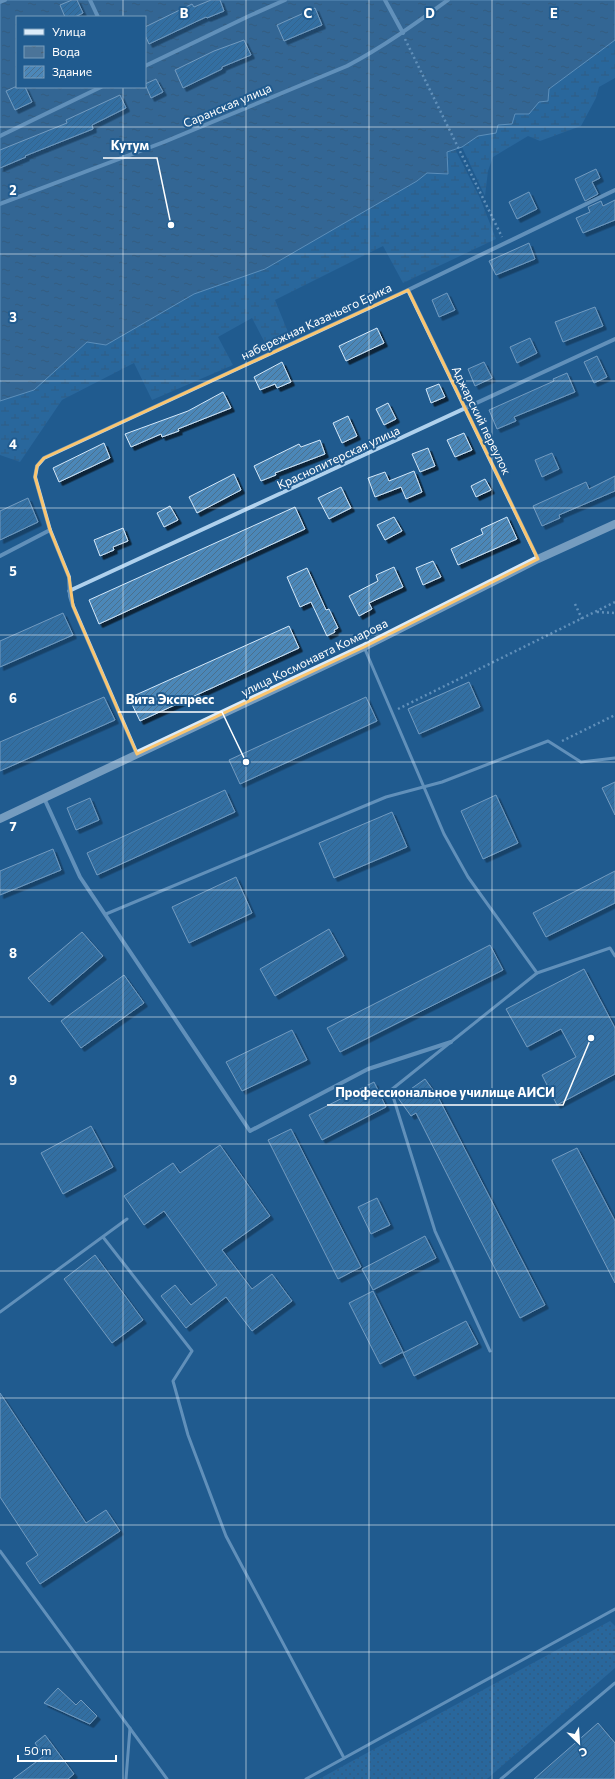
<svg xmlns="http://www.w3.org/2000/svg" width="615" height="1779" font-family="Commissioner,sans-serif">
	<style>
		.grass { fill: url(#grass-dots) }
		.wetland { fill: url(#wetland-marsh) }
		.water { fill: url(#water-ripples); stroke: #a3cdee; fill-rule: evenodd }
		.building { fill: url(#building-hatch); stroke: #d4e8f9; filter: url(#shadow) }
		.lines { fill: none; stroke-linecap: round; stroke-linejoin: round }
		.path { stroke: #afd1ed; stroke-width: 2.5; stroke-dasharray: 2 3; stroke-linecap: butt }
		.service { stroke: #afd1ed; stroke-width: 3 }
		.minor { stroke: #afd1ed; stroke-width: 4 }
		.secondary { stroke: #dbebf9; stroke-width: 8 }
		.marked { fill: none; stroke: #fac56f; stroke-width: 3; stroke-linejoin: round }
		.grid { fill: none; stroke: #fff; stroke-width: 1; stroke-opacity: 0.55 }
		.labels { text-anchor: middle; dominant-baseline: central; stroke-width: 4; stroke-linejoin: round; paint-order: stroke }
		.street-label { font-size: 12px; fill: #fff; stroke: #205b8f }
		.grid-label { font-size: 13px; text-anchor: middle; font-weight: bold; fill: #fff; stroke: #205b8f; stroke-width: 4; stroke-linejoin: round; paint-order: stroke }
		.leader { fill: none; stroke: #fff; stroke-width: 1.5 }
		.callout-dot { fill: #fff; stroke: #205b8f; stroke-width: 1.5 }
		.callout-label { font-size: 13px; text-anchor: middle; font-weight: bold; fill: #fff; stroke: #205b8f; stroke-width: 4; stroke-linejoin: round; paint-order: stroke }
	</style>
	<defs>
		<pattern id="grass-dots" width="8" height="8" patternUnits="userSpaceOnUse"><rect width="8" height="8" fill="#3375ac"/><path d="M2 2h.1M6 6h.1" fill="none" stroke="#415e77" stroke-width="1.8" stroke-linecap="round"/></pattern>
		<pattern id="wetland-marsh" width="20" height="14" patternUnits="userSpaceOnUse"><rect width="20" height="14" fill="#3375ac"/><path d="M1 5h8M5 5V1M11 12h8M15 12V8" fill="none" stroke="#415e77"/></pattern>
		<pattern id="water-ripples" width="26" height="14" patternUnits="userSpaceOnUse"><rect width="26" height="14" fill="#4b7499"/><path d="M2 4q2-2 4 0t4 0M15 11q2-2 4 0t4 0" fill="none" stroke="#4c5e6f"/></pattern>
		<pattern id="building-hatch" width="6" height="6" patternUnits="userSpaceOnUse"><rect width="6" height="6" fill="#4c87b8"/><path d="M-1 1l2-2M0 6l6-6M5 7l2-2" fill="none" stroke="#4c6f8d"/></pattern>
		<filter id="shadow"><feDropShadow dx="3.5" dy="3.5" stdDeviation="0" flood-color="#0009"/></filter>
	</defs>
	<rect width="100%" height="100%" fill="#205b8f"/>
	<polygon class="grass" points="610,1621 615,1626 615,1668 487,1779 319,1779"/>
	<g class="wetland">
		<polygon points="615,40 615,78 599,87 596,98 581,126 540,141 528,136 493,157 488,171 485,196 462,147 478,136 496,133 498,125 515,114 529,114 549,89"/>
		<polygon points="455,149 480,198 496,239 403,283 383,246 275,300 290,337 267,347 252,318 218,337 233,365 152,400 134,363 62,400 20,462 0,455 0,401 34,390 87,342 106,345 194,294 265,269 417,181 427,173 448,174 447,152"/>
	</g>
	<path class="water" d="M0 0H615V40L549 89 548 101 539 102 529 114H515L512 124 498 125 496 133 478 136 462 147 447 152 448 174 427 173 417 181 265 269 194 294 106 345 87 342 34 390 0 401ZM17 17H145V87H17Z"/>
	<g class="building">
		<polygon points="72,0 77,0 83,13 75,17 65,17 60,5"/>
		<polygon points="211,0 220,0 224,11 207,18 206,17 149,44 145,35 145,27 192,4 194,7"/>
		<polygon points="315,8 322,25 284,41 277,25"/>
		<polygon points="244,40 251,55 222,67 222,69 183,88 175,70 214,51"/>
		<polygon points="156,79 163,92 151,98 145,84"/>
		<polygon points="15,87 25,87 32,102 15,110 6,91"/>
		<polygon points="120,95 126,108 92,125 93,129 25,156 26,157 0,168 0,150 67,123 66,120"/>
		<polygon points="596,169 600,178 592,182 598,194 585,201 575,179"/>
		<polygon points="529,192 537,209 517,219 509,202"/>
		<polygon points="615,200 615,220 583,233 576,218 590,212 588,207 601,201 603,206"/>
		<polygon points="529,243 535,259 496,275 489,261"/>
		<polygon points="447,293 455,310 439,317 432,300"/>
		<polygon points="595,307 603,326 563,342 555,322"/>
		<polygon points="377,328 384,343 346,361 339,346"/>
		<polygon points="530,338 537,353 517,363 510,347"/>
		<polygon points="597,356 607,377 594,383 584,362"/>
		<polygon points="282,362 291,382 277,388 275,384 260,390 254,377"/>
		<polygon points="484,362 492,378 475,386 468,369"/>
		<polygon points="567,373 575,392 514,417 516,421 497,429 489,410 554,381 553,379"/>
		<polygon points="439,384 445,397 431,403 426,389"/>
		<polygon points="223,392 231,408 178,429 179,431 162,437 161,434 131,447 125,434 188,411"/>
		<polygon points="388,403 396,419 384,425 376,409"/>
		<polygon points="348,416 357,436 342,443 333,423"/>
		<polygon points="464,433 472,450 455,457 447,440"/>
		<polygon points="320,440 325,454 275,473 276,475 261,481 254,466 299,444 301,447"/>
		<polygon points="104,443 110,458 59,482 53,468"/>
		<polygon points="428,448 435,466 420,472 412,454"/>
		<polygon points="552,453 559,469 542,477 535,460"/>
		<polygon points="414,471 422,492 406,499 401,487 375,497 368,478 385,472 389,481"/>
		<polygon points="234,474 241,490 197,513 189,497"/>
		<polygon points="615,476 615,491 559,515 560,518 542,526 533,506 586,482 589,489"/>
		<polygon points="485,479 491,490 476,497 471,486"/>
		<polygon points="341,487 351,508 329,519 318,498"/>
		<polygon points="28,498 38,522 0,540 0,511"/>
		<polygon points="170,506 178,520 164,527 157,513"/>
		<polygon points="295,507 305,529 99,624 89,600"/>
		<polygon points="394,517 402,531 385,540 377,525"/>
		<polygon points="507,517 517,539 458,565 451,549 483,534 481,529"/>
		<polygon points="123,528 128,541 113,547 114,550 100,556 94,540"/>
		<polygon points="433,561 441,577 423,585 416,568"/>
		<polygon points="394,567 403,587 369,603 372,609 359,616 349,596 378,581 376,575"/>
		<polygon points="307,568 326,610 329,609 338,628 334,630 335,632 327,636 311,602 300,607 287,577"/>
		<polygon points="63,613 73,635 0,667 0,641"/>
		<polygon points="289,626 299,648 140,721 129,698"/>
		<polygon points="469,682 480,707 419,734 408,709"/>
		<polygon points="104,697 115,720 0,771 0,742"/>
		<polygon points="366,697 377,721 240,784 229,760"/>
		<polygon points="615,782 615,815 602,788"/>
		<polygon points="225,790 235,812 97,875 87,853"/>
		<polygon points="496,795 518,843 483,859 461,811"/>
		<polygon points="90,798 99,820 76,830 67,808"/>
		<polygon points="392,812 407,847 334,878 319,843"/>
		<polygon points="53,849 61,870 0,895 0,871"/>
		<polygon points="615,871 615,903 546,937 533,913"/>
		<polygon points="236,877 252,913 189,943 172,907"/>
		<polygon points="329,929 344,956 275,996 260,969"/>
		<polygon points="82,932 103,956 49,1002 28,978"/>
		<polygon points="490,945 503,970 340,1052 327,1028"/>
		<polygon points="584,969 615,1028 615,1074 557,1105 542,1075 576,1057 561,1029 527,1047 506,1009"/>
		<polygon points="124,975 144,1003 81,1048 61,1021"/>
		<polygon points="292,1030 307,1060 242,1091 226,1062"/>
		<polygon points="425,1079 438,1097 545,1305 520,1318 416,1113 411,1116 398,1098"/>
		<polygon points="374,1082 386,1107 322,1140 309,1115"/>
		<polygon points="91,1126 113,1167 63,1194 41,1153"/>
		<polygon points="291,1129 361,1267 338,1279 268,1140"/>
		<polygon points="220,1145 270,1216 222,1250 252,1289 272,1274 292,1301 252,1331 226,1297 186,1328 161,1296 175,1285 191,1305 217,1285 164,1211 144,1225 124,1196 173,1163 180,1173"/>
		<polygon points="577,1148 615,1221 615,1283 552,1160"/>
		<polygon points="377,1198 390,1225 371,1234 358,1207"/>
		<polygon points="425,1236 436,1258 373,1290 362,1269"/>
		<polygon points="95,1255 143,1320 112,1343 64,1279"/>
		<polygon points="373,1291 403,1352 380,1364 349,1303"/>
		<polygon points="466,1321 478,1344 414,1376 403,1353"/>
		<polygon points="0,1393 86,1523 106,1510 120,1531 40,1584 26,1563 38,1555 0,1497"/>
		<polygon points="58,1688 76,1705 81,1700 97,1716 90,1724 44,1703"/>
		<polygon points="598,1723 615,1743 615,1779 534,1779"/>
		<polygon points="45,1735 74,1774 68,1779 13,1779 44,1756 35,1743"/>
	</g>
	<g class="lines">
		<g class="path">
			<polyline points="405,39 502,237"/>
			<polyline points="575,604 582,619"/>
			<polyline points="597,612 615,613"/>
			<polyline points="398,709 615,602"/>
			<polyline points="562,741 615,715"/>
		</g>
		<g class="service">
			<polyline points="364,647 444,834 468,877 537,973 391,1090 435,1231 490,1351"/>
			<polyline points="106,914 386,797 442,782 548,741 581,762 615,758"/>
			<polyline points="537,973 610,948 615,956"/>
			<polyline points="103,1237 192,1351 173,1381 188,1435 226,1536 344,1758"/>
			<polyline points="0,1312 127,1219"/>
			<polyline points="0,1551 167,1779"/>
			<polyline points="126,1779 130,1728"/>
			<polyline points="306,1779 615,1609"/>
			<polyline points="501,1779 615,1683"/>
		</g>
		<g class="minor">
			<polyline points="90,0 98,17"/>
			<polyline points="385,0 403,33"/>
			<polyline points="0,2 5,0"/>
			<polyline points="145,66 249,16 285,0"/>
			<polyline points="0,136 101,87"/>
			<path d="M0 204 164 142 347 66C383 47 415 24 448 0"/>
			<polyline points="408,290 538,559"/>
			<polyline points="0,556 50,530"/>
			<polyline points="69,591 615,339"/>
			<polyline points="137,754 73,606 70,596 69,577 50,530 35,477 37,466 44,458 408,290 615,190"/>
			<polyline points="44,798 80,877 250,1131 368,1069 451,1042"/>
		</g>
		<polyline class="secondary" points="0,819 364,647 538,559 615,524"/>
	</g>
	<path d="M0 0H615V1779H0ZM408 290 538 559 364 647 137 754 73 606 69 577 50 530 35 477 37 466 44 458Z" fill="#205b8f" fill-opacity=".55" fill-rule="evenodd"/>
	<path class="marked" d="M408 290 538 559 364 647 137 754 73 606 69 577 50 530 35 477 37 466 44 458Z"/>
	<path class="grid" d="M123 0V17M246 0V1779M369 0V1779M492 0V1779M123 87V1779M0 127H615M0 254H615M0 381H615M0 508H615M0 635H615M0 762H615M0 890H615M0 1017H615M0 1144H615M0 1271H615M0 1398H615M0 1525H615M0 1652H615"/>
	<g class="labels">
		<g class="street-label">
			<text transform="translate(227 105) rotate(-23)">Саранская улица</text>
			<text transform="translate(316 321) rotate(-25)">набережная Казачьего Ерика</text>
			<text transform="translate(482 420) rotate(64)">Аджарский переулок</text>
			<text transform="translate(338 457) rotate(-25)">Краснопитерская улица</text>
			<text transform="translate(314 657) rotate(-26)">улица Космонавта Комарова</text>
		</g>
	</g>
	<g class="grid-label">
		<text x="184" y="18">B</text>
		<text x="308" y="18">C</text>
		<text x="430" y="18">D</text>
		<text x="554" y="18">E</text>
		<text x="13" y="195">2</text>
		<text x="13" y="322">3</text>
		<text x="13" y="449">4</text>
		<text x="13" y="576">5</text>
		<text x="13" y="703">6</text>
		<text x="13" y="831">7</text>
		<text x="13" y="958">8</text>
		<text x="13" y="1085">9</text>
	</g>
	<path class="leader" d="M171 225L157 158H103M246 762L222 712H118M591 1038L563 1105H327"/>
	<g class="callout-dot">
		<circle cx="171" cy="225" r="4"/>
		<circle cx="246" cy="762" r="4"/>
		<circle cx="591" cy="1038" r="4"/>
	</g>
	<g class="callout-label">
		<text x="130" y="150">Кутум</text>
		<text x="170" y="704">Вита Экспресс</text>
		<text x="445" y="1097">Профессиональное училище АИСИ</text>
	</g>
	<rect x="16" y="16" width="130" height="72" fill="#205b8f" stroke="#799dbc"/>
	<rect x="24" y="29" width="20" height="6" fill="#dbebf9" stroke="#799dbc"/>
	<text x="52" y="36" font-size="12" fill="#ffffff">Улица</text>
	<rect x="24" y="46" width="20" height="12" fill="url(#water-ripples)" stroke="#799dbc"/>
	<text x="52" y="56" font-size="12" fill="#ffffff">Вода</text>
	<rect x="24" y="66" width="20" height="12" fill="url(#building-hatch)" stroke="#799dbc"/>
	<text x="52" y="76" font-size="12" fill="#ffffff">Здание</text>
	<g transform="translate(579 1743) rotate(155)" stroke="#205b8f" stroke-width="3" paint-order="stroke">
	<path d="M0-3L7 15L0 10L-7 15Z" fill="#ffffff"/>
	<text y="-6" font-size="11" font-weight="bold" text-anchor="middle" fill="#ffffff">С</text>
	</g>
	<path d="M18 1755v6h98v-6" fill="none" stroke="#ffffff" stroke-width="2"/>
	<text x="24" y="1755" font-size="12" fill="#ffffff" stroke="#205b8f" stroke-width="3" paint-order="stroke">50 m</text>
</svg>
